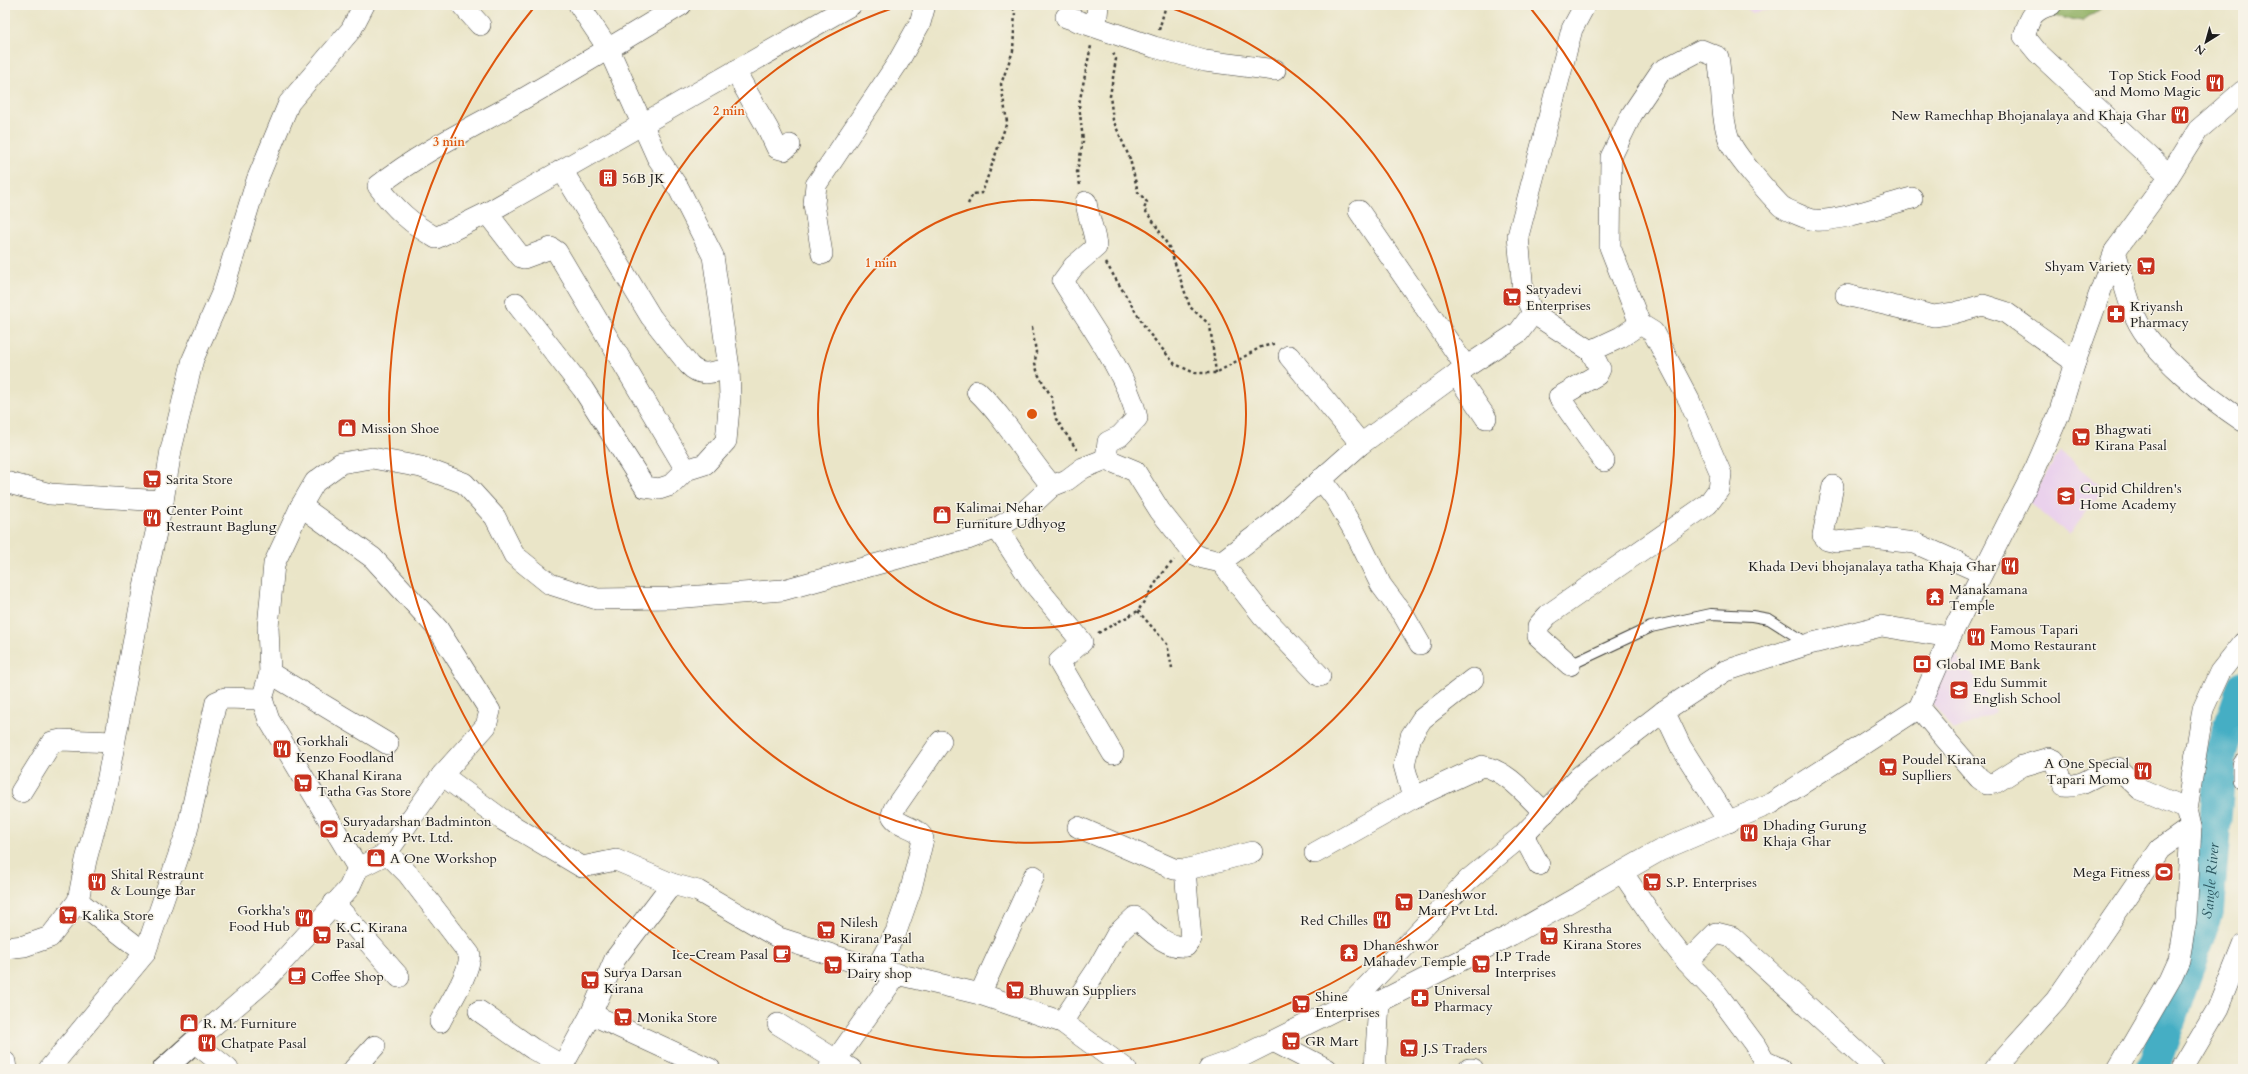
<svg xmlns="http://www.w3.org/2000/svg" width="2248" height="1074" font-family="Cardo,serif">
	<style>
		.built { fill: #ead1ec }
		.forest { fill: #91b063; stroke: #566640 }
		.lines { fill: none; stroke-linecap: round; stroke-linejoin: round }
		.river { stroke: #45aec4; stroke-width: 32 }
		.service-casing { stroke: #3b3a36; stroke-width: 12 }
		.minor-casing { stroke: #3b3a36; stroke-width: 22 }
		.tertiary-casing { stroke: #3b3a36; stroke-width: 24 }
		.path { stroke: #3b3a36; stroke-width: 2.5; stroke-dasharray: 3 3; stroke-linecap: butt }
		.service { stroke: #fff; stroke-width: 10 }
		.minor { stroke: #fff; stroke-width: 21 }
		.tertiary { stroke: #fff; stroke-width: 22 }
		.ring { fill: none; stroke: #de560d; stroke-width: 2 }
		.labels { text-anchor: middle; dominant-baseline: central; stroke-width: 3; stroke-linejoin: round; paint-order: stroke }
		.poi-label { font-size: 14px; fill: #1c1c1c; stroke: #f7f3e8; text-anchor: start }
		.water-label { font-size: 15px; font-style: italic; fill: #2c565f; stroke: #f7f3e8 }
		.centre { fill: #de560d; stroke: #f7f3e8; stroke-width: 2 }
		.ring-label { font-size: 12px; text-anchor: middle; font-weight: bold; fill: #de560d; stroke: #f7f3e8; stroke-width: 3; stroke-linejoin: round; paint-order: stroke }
	</style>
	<rect width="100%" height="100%" fill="#f7f3e8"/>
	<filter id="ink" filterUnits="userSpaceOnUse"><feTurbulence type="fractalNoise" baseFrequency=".025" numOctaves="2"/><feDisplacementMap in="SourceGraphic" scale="8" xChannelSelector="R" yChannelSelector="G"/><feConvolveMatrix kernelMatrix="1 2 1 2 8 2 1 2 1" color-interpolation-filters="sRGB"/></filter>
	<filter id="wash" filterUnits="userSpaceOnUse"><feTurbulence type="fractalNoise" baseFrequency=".012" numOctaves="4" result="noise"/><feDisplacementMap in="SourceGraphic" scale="16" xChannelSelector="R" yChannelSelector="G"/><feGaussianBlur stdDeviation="0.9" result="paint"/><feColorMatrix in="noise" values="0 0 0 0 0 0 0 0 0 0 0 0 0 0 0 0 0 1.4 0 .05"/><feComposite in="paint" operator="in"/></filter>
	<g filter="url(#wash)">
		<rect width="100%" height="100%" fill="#eae5c8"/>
		<g class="built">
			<polygon points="1743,5 1789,5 1789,6 1752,13"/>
			<polygon points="2060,451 2104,489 2069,535 2029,502"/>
			<polygon points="1954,653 1979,682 1996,711 1953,731 1929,698"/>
		</g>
		<polygon class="forest" points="2033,5 2105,5 2082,21 2053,16"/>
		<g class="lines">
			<path class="river" id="s1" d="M2151 1069 2154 1066 2208 911 2221 752 2243 686"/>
		</g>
	</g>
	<g filter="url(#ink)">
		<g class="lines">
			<g class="service-casing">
				<polyline id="service" points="1570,665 1651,627 1711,614 1752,616 1769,619 1807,643"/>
			</g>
			<g class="minor-casing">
				<g id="minor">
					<polyline points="462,5 480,25"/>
					<path d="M681 5C626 38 572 71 516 103 469 129 421 152 378 186 395 209 412 224 436 238L487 213 851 5"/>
					<path d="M2051 5C2032 10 2030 18 2024 36L2038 53 2169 175"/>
					<polyline points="1066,17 1154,47 1205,61 1275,70"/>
					<polyline points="1096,26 1098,5"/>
					<polyline points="735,71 768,129 777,148 784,150 790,145"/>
					<path d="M562 170 651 317 689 365C701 378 714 372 729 368"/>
					<path d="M1086 202C1088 218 1095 231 1096 247L1074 266 1063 281C1086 319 1128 376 1137 418L1120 436 1108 442 1106 459"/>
					<polyline points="1359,211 1466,367"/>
					<polyline points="487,213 521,257 524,258 551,248 557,252 686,470"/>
					<path d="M2115 251C2122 273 2126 298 2136 318 2152 354 2210 399 2243 421"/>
					<polyline points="822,254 814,204 816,185 897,64 920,23 925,5"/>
					<polyline points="1846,295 1934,316 1954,313 1983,305 2005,312 2075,362"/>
					<polyline points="516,303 583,389 645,487 659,489 671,485 686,470 705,464 726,441 730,397 729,368 713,256 679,189 657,157 609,50 579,5"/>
					<polyline points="1533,313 1591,351 1621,337 1640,324 1653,332 1689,400 1721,474 1719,489 1708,504 1548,615 1538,626 1538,636 1570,665"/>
					<path d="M1640 324 1610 247 1611 157 1632 114 1661 71 1701 50 1718 57C1723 85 1720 116 1730 142 1735 155 1770 195 1781 206 1785 209 1809 220 1815 220 1838 222 1888 204 1912 198"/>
					<polyline points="1591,351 1600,369 1597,375 1559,397 1604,461"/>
					<polyline points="1289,356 1361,444"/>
					<polyline points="1456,374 1486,418"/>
					<path d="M977 391C1007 420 1025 455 1052 486"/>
					<polyline points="1321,479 1336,499 1356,534 1381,585 1404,616 1420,644"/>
					<polyline points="5,482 50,494 163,501"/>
					<polyline points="1833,486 1823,535 1827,540 1836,542 1873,538 1915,543 1982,573"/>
					<polyline points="301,506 373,558 438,629 490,711 486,726 442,775 386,854 358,868"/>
					<polyline points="997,528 1031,580 1082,642 1059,662 1113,754"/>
					<polyline points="1221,562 1263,616 1320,676"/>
					<polyline points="270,673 388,744"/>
					<path d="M1919 708 1979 778 1987 784 1995 783 2022 766 2049 758 2054 760 2064 785C2086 788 2097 770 2118 768L2140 789 2187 809"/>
					<polyline points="1664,711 1681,747 1729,822"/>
					<polyline points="2243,765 2243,779"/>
					<polyline points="442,775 503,820 582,867 616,860 672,884"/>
					<polyline points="21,792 52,742 61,740 114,742"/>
					<polyline points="1413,798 1404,765 1411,736 1422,719 1473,679"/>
					<polyline points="1078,827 1174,869 1185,870 1252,852"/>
					<polyline points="1523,835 1539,865"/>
					<path d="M387 853 408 874 470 955C469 975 449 1004 440 1022"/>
					<path d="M1315 853 1413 798 1482 766C1507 770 1527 796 1545 813"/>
					<polyline points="1622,872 1658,925 1687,962 1718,995 1755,1045 1764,1061 1781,1069"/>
					<polyline points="78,901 145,953"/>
					<polyline points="334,903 399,977"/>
					<polyline points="5,948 24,946 50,937 78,901 86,860 107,782 143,591 163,501 171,450 193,359 222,293 257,180 289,103 351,30 364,5"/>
					<polyline points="1687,962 1716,933 1732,937 1876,1069"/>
					<path d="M876 969 896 932 911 889 923 839C920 827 897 827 892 815L894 809 941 741"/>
					<polyline points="980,994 1034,876"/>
					<polyline points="1353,1001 1468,880 1523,835 1580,776 1664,711 1725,671 1809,644 1881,626 1950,637"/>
					<polyline points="479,1011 533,1049 563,1066"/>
					<polyline points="591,1014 710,1069"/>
					<path d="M1062 1022 1098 968 1117 934 1135 917C1149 929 1166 949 1186 946L1191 939 1185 870"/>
					<polyline points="778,1024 836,1060 829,1069"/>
					<polyline points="1273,1041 1327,1069"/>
					<polyline points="5,1062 6,1069"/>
					<polyline points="49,1069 145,953 187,831 216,702 225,698 262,699"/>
					<polyline points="228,1069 194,1042 266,980 349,888 358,868 269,720 262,699 270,673 268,627 274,564 301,506 315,482 341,463 372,458 421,467 464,483 495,517 514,555 550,584 597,599 672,598 783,590 968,539 997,528 1025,511 1052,486 1067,480 1083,468 1106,459 1135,471 1160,511 1194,554 1203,558 1221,562 1271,524 1361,444 1466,367 1519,332 1533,313 1523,291 1518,236 1572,29 1585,5"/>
					<polyline points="354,1069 375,1046"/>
					<polyline points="561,1069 591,1014 615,959 672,884 698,891 779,938 876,969 980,994 1062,1022 1126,1069"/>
					<polyline points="851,1069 836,1060 897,974"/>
					<polyline points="1209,1069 1237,1059 1353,1001 1379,1002 1511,935 1659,851 1772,803 1919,708 1950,637 2036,467 2059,414 2075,362 2115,251 2164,184 2198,130 2243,91"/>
					<polyline points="1375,1069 1379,1002"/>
					<polyline points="1469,1069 1473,1069"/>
					<polyline points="1994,1069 2056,1000 2160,849 2191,827"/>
					<polyline points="2118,1069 2170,980 2179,960 2186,920 2191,827 2187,809 2203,709 2220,672 2243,643"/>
					<polyline points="2182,1069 2218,1008 2243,945"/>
				</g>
			</g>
			<g class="tertiary-casing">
				<polyline id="tertiary" points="164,1069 194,1042"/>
			</g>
			<g class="path">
				<polyline points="1159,30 1166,5"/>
				<polyline points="1113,53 1116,59 1110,96 1113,120 1130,159 1138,192 1147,202 1144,209 1155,224 1170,249 1190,307 1210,325 1216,373"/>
				<polyline points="1080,185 1077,172 1083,141 1079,104 1091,46"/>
				<polyline points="968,204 973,194 982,193 1007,122 1001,84 1013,51 1015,11 1013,8 1016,5"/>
				<polyline points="1106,263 1148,332 1175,364 1195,373 1216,373 1261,347 1274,344"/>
				<polyline points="1032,327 1036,352 1035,363 1038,374 1051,396 1056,419 1077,450"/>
				<polyline points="1138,611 1167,644 1172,668"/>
				<polyline points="1098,633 1138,611 1162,573 1174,560"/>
			</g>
			<use href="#service" class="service"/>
			<use href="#minor" class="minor"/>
			<use href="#tertiary" class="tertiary"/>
		</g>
	</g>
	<g class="ring">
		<circle cx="1032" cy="414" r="214"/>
		<path d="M1165 6A429 429 0 1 1 899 6"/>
		<path d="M1528 5A643 643 0 1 1 536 5"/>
	</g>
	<defs>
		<g id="restaurant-square" transform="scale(1)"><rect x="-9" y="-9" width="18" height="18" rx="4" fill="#c8321e" stroke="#f7f3e8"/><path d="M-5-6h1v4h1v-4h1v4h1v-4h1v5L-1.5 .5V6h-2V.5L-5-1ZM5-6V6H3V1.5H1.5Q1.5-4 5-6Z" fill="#fff"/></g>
		<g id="building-square" transform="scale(1)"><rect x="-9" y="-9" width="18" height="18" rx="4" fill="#c8321e" stroke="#f7f3e8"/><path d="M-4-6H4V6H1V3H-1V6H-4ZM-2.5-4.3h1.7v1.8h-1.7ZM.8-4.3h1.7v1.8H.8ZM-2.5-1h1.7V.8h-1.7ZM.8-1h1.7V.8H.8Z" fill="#fff"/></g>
		<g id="supermarket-square" transform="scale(1)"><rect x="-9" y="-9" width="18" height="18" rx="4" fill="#c8321e" stroke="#f7f3e8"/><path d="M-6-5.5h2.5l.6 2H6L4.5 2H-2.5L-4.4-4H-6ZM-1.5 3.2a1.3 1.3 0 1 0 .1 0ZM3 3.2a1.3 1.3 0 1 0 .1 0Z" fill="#fff"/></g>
		<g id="pharmacy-square" transform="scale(1)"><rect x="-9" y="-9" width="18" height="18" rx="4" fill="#c8321e" stroke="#f7f3e8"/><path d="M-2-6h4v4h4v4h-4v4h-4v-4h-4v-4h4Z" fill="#fff"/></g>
		<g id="shop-square" transform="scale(1)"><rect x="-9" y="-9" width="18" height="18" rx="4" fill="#c8321e" stroke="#f7f3e8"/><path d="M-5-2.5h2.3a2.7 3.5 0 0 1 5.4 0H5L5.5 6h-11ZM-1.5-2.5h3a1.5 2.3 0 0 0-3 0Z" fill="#fff"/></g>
		<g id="school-square" transform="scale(1)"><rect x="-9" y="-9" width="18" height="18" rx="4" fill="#c8321e" stroke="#f7f3e8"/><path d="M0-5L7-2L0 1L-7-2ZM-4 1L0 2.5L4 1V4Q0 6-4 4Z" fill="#fff"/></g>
		<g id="temple-square" transform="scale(1)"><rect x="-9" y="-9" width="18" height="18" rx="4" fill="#c8321e" stroke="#f7f3e8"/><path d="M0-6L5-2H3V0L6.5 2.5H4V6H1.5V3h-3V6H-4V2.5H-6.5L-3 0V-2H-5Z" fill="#fff"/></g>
		<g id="bank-square" transform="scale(1)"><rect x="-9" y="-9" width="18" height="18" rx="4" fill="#c8321e" stroke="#f7f3e8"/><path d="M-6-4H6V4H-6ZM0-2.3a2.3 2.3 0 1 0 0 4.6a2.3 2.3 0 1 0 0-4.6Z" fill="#fff"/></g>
		<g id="stadium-square" transform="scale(1)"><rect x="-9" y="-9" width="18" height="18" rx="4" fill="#c8321e" stroke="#f7f3e8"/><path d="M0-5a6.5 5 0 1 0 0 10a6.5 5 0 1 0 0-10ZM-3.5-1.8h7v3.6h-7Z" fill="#fff"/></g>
		<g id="cafe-square" transform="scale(1)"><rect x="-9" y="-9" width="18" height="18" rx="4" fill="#c8321e" stroke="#f7f3e8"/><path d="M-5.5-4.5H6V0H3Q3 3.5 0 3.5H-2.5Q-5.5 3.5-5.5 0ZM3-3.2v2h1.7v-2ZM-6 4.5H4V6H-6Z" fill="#fff"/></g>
	</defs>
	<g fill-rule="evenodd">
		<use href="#restaurant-square" x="2215" y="83"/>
		<use href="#restaurant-square" x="2180" y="115"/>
		<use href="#building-square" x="608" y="178"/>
		<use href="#supermarket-square" x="2146" y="266"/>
		<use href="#supermarket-square" x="1512" y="297"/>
		<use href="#pharmacy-square" x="2116" y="314"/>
		<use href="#shop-square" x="347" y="428"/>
		<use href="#supermarket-square" x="2081" y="437"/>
		<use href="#supermarket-square" x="152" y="479"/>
		<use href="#school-square" x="2066" y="496"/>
		<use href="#shop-square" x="942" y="515"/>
		<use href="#restaurant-square" x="152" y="518"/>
		<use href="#restaurant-square" x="2010" y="566"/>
		<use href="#temple-square" x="1935" y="597"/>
		<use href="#restaurant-square" x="1976" y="637"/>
		<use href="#bank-square" x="1922" y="664"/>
		<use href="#school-square" x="1959" y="690"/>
		<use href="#restaurant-square" x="282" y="749"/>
		<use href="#supermarket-square" x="1888" y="767"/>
		<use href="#restaurant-square" x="2143" y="771"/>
		<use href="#supermarket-square" x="303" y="783"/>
		<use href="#stadium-square" x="329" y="829"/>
		<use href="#restaurant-square" x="1749" y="833"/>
		<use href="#shop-square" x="376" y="858"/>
		<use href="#stadium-square" x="2164" y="872"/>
		<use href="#restaurant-square" x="97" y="882"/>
		<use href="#supermarket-square" x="1652" y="882"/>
		<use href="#supermarket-square" x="1404" y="902"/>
		<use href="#supermarket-square" x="68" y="915"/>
		<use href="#restaurant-square" x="304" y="918"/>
		<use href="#restaurant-square" x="1382" y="920"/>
		<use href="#supermarket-square" x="826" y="930"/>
		<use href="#supermarket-square" x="322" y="935"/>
		<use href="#supermarket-square" x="1549" y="936"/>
		<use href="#temple-square" x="1349" y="953"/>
		<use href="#cafe-square" x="782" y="954"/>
		<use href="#supermarket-square" x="1481" y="964"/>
		<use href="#supermarket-square" x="833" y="965"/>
		<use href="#cafe-square" x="297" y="976"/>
		<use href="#supermarket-square" x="590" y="980"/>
		<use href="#supermarket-square" x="1015" y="990"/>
		<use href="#pharmacy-square" x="1420" y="998"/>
		<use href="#supermarket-square" x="1301" y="1004"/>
		<use href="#supermarket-square" x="623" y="1017"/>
		<use href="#shop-square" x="189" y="1023"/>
		<use href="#supermarket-square" x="1291" y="1041"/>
		<use href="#restaurant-square" x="207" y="1043"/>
		<use href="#supermarket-square" x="1409" y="1048"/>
	</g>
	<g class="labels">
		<g class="poi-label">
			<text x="2201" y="75" text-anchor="end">Top Stick Food<tspan x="2201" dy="16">and Momo Magic</tspan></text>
			<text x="2166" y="115" text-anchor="end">New Ramechhap Bhojanalaya and Khaja Ghar</text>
			<text x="622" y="178">56B JK</text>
			<text x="2132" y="266" text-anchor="end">Shyam Variety</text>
			<text x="1526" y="289">Satyadevi<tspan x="1526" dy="16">Enterprises</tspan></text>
			<text x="2130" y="306">Kriyansh<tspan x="2130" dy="16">Pharmacy</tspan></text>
			<text x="361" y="428">Mission Shoe</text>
			<text x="2095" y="429">Bhagwati<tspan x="2095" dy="16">Kirana Pasal</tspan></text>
			<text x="166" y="479">Sarita Store</text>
			<text x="2080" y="488">Cupid Children's<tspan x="2080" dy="16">Home Academy</tspan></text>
			<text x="956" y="507">Kalimai Nehar<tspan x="956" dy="16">Furniture Udhyog</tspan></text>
			<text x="166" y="510">Center Point<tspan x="166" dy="16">Restraunt Baglung</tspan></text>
			<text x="1996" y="566" text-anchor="end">Khada Devi bhojanalaya tatha Khaja Ghar</text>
			<text x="1949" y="589">Manakamana<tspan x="1949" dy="16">Temple</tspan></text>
			<text x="1990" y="629">Famous Tapari<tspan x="1990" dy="16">Momo Restaurant</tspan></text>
			<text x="1936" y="664">Global IME Bank</text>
			<text x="1973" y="682">Edu Summit<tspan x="1973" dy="16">English School</tspan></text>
			<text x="296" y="741">Gorkhali<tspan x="296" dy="16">Kenzo Foodland</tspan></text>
			<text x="1902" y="759">Poudel Kirana<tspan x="1902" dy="16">Suplliers</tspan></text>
			<text x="2129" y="763" text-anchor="end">A One Special<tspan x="2129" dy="16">Tapari Momo</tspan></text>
			<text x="317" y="775">Khanal Kirana<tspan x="317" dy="16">Tatha Gas Store</tspan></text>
			<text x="343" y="821">Suryadarshan Badminton<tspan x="343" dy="16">Academy Pvt. Ltd.</tspan></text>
			<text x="1763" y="825">Dhading Gurung<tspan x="1763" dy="16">Khaja Ghar</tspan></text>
			<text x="390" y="858">A One Workshop</text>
			<text x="2150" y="872" text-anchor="end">Mega Fitness</text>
			<text x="111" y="874">Shital Restraunt<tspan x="111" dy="16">&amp; Lounge Bar</tspan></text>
			<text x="1666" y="882">S.P. Enterprises</text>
			<text x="1418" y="894">Daneshwor<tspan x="1418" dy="16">Mart Pvt Ltd.</tspan></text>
			<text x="290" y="910" text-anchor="end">Gorkha's<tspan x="290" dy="16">Food Hub</tspan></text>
			<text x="82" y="915">Kalika Store</text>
			<text x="1368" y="920" text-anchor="end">Red Chilles</text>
			<text x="840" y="922">Nilesh<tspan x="840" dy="16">Kirana Pasal</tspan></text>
			<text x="336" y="927">K.C. Kirana<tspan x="336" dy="16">Pasal</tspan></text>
			<text x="1563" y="928">Shrestha<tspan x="1563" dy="16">Kirana Stores</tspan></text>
			<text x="1363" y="945">Dhaneshwor<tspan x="1363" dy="16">Mahadev Temple</tspan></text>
			<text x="768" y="954" text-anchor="end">Ice-Cream Pasal</text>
			<text x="1495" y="956">I.P Trade<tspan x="1495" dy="16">Interprises</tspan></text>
			<text x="847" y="957">Kirana Tatha<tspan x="847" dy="16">Dairy shop</tspan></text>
			<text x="604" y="972">Surya Darsan<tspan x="604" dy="16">Kirana</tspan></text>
			<text x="311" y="976">Coffee Shop</text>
			<text x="1029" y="990">Bhuwan Suppliers</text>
			<text x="1434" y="990">Universal<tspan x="1434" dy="16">Pharmacy</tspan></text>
			<text x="1315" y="996">Shine<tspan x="1315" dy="16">Enterprises</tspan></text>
			<text x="637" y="1017">Monika Store</text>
			<text x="203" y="1023">R. M. Furniture</text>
			<text x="1305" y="1041">GR Mart</text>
			<text x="221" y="1043">Chatpate Pasal</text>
			<text x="1423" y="1048">J.S Traders</text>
		</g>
		<g class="water-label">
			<text stroke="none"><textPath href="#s1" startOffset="199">Sangle River</textPath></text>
		</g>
	</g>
	<circle cx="1032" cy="414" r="6" class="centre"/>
	<g class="ring-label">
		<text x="729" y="115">2 min</text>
		<text x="449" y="146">3 min</text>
		<text x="881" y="267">1 min</text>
	</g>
	<rect width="2248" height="1074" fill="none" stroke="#f7f3e8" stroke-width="20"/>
	<g transform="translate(2206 42) rotate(217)" stroke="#f7f3e8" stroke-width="3" paint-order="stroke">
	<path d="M0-3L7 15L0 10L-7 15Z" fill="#1c1c1c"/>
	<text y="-6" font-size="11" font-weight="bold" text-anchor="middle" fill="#1c1c1c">N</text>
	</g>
</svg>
